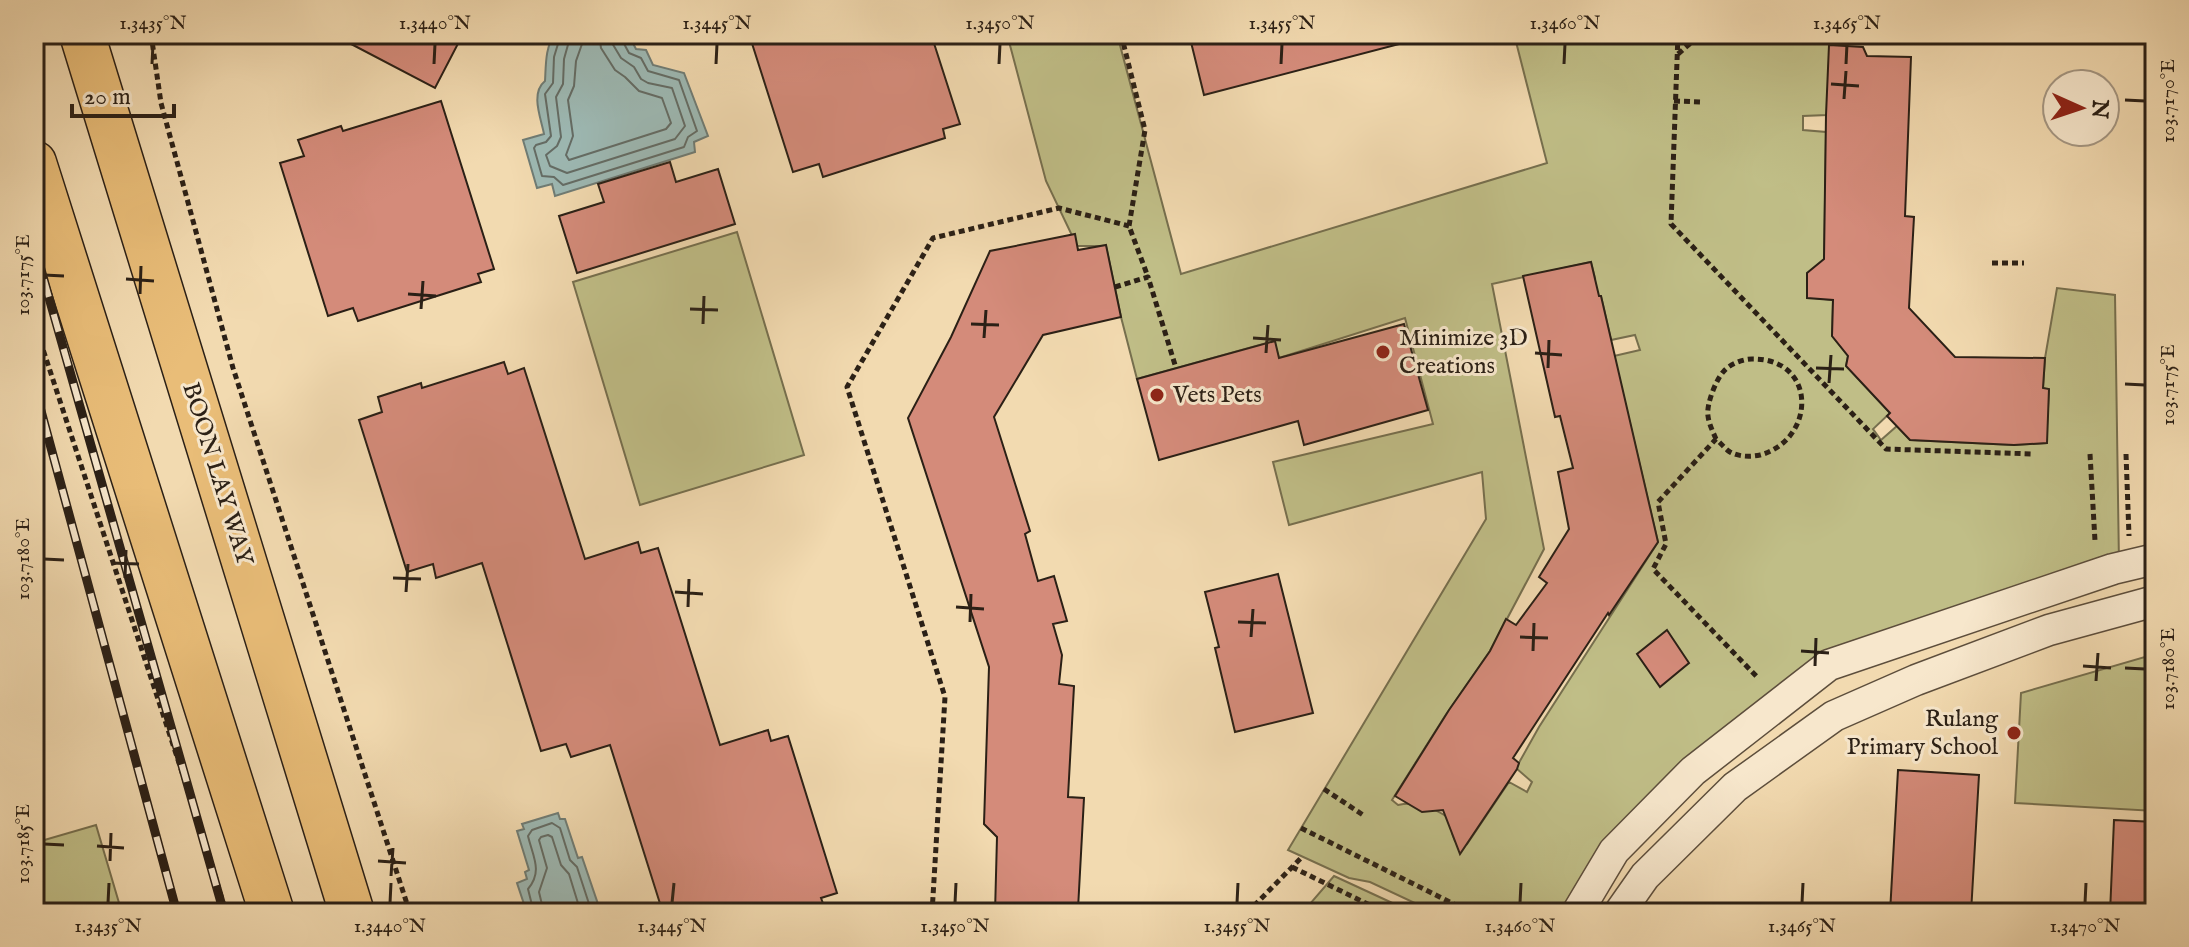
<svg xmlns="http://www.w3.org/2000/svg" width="2189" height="947" font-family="'IM FELL English',serif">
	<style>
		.green { fill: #c0be87; stroke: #766f4e; stroke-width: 2; fill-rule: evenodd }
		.water { fill: #9db9b4; stroke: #6f7c75; stroke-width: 2 }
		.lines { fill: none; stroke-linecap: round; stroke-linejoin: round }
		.shore { stroke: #646c65; stroke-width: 2 }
		.building { fill: #d48b7a; stroke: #2b2016; stroke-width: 2 }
		.minor-casing { stroke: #5d4e3c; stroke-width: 33 }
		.primary-casing { stroke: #2b2016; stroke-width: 47 }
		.path { stroke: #2b2016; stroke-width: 5; stroke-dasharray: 6 4; stroke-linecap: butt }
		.minor { stroke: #f7e7cc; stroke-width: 30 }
		.primary { stroke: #e9bd78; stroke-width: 44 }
		.rail-casing { stroke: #2b2016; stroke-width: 9 }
		.rail { stroke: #f7e7cc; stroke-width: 6; stroke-dasharray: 18; stroke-linecap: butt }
		.ticks { fill: none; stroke: #2b2016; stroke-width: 3 }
		.poi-dot { fill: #8f2418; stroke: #f7e7cc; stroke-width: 3 }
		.labels { text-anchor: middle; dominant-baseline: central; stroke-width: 6; stroke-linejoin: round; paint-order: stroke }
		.poi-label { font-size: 24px; fill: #2b2016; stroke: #f7e7cc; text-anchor: start }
		.street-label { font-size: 24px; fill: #2b2016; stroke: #f7e7cc }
		.neatline { fill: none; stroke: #2b2016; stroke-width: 3 }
		.ticks-label { font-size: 20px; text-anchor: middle; fill: #2b2016 }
	</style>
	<rect width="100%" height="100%" fill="#f2dab0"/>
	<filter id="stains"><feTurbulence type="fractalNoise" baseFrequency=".0025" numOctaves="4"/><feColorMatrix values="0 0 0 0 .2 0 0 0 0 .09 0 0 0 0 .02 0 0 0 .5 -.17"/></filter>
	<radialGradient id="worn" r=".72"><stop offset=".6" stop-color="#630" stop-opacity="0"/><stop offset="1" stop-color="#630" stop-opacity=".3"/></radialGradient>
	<g class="green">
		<path d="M1007 34H1117L1181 274 1547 163 1514 34H1830L1827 115 1803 116V130L1826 132 1824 269 1814 298 1833 300 1832 336 1848 356 1846 366 1890 413 1873 429 1881 440 1897 426 1910 440 2014 445 2046 443 2049 390 2043 388 2045 358 2057 288 2115 295 2119 564 1829 665 1614 851 1577 913H1436L1370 882 1349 878 1288 850 1486 519 1482 472 1289 525 1273 462 1433 424 1405 318 1279 358 1274 341 1137 379 1121 317 1106 246H1077L1046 181ZM1591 262 1595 278 1579 283 1584 298 1601 296 1611 340 1635 335 1640 350 1614 356 1658 542 1539 727 1516 768 1532 782 1527 792 1509 782 1467 844 1455 841 1452 833 1457 823C1439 811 1421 800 1398 805L1392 800 1445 716 1490 651 1544 549 1492 284Z"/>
		<polygon points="737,232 804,455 640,505 573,282"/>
		<polygon points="2155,654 2155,811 2015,803 2021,693"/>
		<polygon points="96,825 122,913 34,913 34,843"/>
		<polygon points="1334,876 1414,913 1282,913 1310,904"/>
	</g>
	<g class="water">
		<path d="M555 34H628L636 49 646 50 653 65 684 73 708 136 694 142 695 152 555 196 552 184 537 188 523 140 544 134C541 118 530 93 545 81 546 65 545 47 555 34Z"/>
		<polygon points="558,813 560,819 565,819 578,858 582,857 600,910 596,913 527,913 517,883 527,879 525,872 529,870 517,831 524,829 522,824"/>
	</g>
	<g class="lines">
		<g class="shore">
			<polyline points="561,34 554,57 553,83 545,94 551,136 546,142 536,145 534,148 542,176 554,177 563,185 684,147 688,137 697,131 679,80 648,71 641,58 629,53 622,40 621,34"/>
			<polyline points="571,34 564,59 563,84 556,97 561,137 557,146 546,155 550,166 567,173 675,139 685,126 672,88 648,83 641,79 634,67 621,58 612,43 611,34"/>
			<polyline points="583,34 582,44 576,61 574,86 568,100 573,136 566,155 569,160 666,129 671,123 662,98 639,91 625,77 615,70 601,48 599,34"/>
			<path d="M534 913 528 889C543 871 533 857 528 836L532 830 552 823 560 828 570 860 577 867 592 913"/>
			<polyline points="544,913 539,892 547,868 539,840 541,837 548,835 552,837 561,865 569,874 581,913"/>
		</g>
	</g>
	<g class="building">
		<polygon points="332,34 463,34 435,88"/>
		<polygon points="749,34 931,34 960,124 943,129 945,138 823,177 819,164 793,172"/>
		<polygon points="1189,34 1402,34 1403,43 1204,95"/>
		<polygon points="1829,45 1863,47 1867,56 1911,57 1905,216 1914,217 1909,308 1955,357 2045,358 2043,388 2049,389 2047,443 2014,445 1910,440 1887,416 1890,413 1846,366 1848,356 1832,336 1833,300 1807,298 1807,273 1824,259 1826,115"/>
		<polygon points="441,101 494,269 478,274 481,282 358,321 353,308 328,316 280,163 304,156 298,140 341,126 343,131"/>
		<polygon points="670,162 676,182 718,169 735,224 577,273 559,216 604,202 598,184"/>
		<polygon points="1075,234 1078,250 1106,245 1121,317 1043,335 994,417 1030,531 1025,534 1038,581 1054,576 1067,621 1053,624 1062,655 1059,684 1074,686 1068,797 1084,798 1078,909 1062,909 1062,913 995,913 997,837 984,824 989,667 908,418 951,337 990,251"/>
		<polygon points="1591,262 1599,296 1601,296 1658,542 1609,615 1608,613 1513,758 1519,763 1517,769 1460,854 1443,810 1422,812 1395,796 1449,710 1490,651 1506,619 1516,625 1547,583 1539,577 1569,529 1558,472 1573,468 1560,416 1555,417 1523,276"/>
		<polygon points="1404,324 1428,410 1304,445 1298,421 1159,460 1137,379 1275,341 1279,358"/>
		<polygon points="504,362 508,374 524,368 585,559 638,542 641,553 658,548 720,745 768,730 771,741 788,736 837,893 821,898 824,906 802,913 663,913 610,745 571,757 566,744 541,751 482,563 436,578 433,564 407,572 359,420 382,412 378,397 421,383 422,388"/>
		<polygon points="1278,574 1313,713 1235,732 1215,648 1219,647 1205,592"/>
		<polygon points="1667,630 1689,663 1660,687 1637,654"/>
		<polygon points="1898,770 1979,775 1971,913 1890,913"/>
		<polygon points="2114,820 2155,822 2155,913 2110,913"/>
	</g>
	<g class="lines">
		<g class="minor-casing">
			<g id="minor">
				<polyline points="1577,913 1614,851 1693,771 1829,665 2113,569 2155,559"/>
				<polyline points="1619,913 1645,876 1735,787 1834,716 1916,680 2049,630 2155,601"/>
			</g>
		</g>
		<g class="primary-casing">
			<g id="primary">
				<polyline points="82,34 352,913"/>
				<polyline points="34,163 272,913"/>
			</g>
		</g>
		<g class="path">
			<polyline points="151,34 161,103 233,368 410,913"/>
			<polyline points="1121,34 1145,130 1129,226 1148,277"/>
			<polyline points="1678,34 1671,224 1886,449 2033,454"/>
			<polyline points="1678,54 1701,34"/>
			<polyline points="1674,101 1702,102"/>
			<polyline points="1992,263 2024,263"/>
			<polyline points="1115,287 1148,277 1176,368"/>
			<polyline points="34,322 206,845 226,913"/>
			<path d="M1716 439C1713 432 1709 424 1708 416 1706 405 1716 379 1724 371 1730 364 1743 359 1752 359 1818 358 1816 440 1760 455 1751 457 1739 457 1730 452 1725 449 1721 443 1716 439L1658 502 1666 544 1653 569 1759 679"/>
			<polyline points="2090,454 2095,541"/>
			<polyline points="2126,454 2129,536"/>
			<polyline points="1324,789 1363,815"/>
			<polyline points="1301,828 1472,913"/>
			<polyline points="1292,867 1386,913"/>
			<polyline points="932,913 945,697 847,387 933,238 1059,208 1129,226"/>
			<polyline points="1247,913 1302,857"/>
		</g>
		<use href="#minor" class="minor"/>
		<use href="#primary" class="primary"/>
		<g class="rail-casing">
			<g id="rail">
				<polyline points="34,245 224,913"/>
				<polyline points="34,385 177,913"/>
			</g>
		</g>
		<use href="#rail" class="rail"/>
	</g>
	<path class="ticks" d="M152 64 153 44M434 64 435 44M716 64 717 44M999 64 1000 44M1281 64 1282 44M1564 64 1565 44M1846 64 1847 44M1831 84 1859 86M1844 99 1846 71M2125 100 2145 101M44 275 64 276M126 279 154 281M140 294 141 266M408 294 436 296M421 309 423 281M690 309 718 310M703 324 704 296M971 324 999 325M984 338 986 310M1253 338 1281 340M1266 353 1268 325M1535 353 1562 355M1548 368 1549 340M1816 368 1844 369M1829 383 1831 355M2125 384 2145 385M44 559 64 560M111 563 139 564M125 578 126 550M393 578 421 579M406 592 408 564M675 592 703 594M688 607 689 579M956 607 984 609M970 622 971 594M1238 622 1266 623M1251 637 1253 609M1520 637 1548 638M1533 651 1534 623M1801 651 1829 653M1815 666 1816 638M2083 666 2111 668M2125 668 2145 669M2096 681 2098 653M44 844 64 845M97 846 124 848M110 861 111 833M378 861 406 863M391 876 393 848M108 903 109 883M390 903 391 883M672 903 674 883M955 903 956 883M1237 903 1238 883M1520 903 1521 883M1802 903 1803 883M2085 903 2086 883"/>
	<g class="poi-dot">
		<circle cx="1383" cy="352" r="8"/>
		<circle cx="1157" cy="395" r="8"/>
		<circle cx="2014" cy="733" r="8"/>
	</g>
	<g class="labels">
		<g class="poi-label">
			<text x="1399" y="338">Minimize 3D<tspan x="1399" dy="28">Creations</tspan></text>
			<text x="1173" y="395">Vets Pets</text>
			<text x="1998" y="719" text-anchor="end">Rulang<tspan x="1998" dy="28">Primary School</tspan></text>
		</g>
		<g class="street-label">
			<text transform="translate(217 474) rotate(73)">BOON LAY WAY</text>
		</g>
	</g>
	<rect width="2189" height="947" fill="none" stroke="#f2dab0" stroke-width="88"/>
	<g transform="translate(2081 108) rotate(93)"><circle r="38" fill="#f7e7cc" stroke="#a59783" stroke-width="2"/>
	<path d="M0-6L14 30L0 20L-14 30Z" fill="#8f2418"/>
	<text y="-12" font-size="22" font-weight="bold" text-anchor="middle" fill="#2b2016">N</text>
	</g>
	<path d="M72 104v12h102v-12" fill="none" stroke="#2b2016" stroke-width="4"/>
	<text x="84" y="104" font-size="24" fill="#2b2016" stroke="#f7e7cc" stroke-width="6" paint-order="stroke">20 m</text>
	<rect x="44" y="44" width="2101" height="859" class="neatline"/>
	<g class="ticks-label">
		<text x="153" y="29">1.3435°N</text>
		<text x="435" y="29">1.3440°N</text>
		<text x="717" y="29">1.3445°N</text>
		<text x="1000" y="29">1.3450°N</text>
		<text x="1282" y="29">1.3455°N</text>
		<text x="1565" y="29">1.3460°N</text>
		<text x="1847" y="29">1.3465°N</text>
		<text transform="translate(2167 101) rotate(-90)" y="7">103.7170°E</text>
		<text transform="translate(22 275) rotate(-90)" y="7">103.7175°E</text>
		<text transform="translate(2167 385) rotate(-90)" y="7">103.7175°E</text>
		<text transform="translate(22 559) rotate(-90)" y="7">103.7180°E</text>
		<text transform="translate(2167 669) rotate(-90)" y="7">103.7180°E</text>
		<text transform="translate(22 844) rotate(-90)" y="7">103.7185°E</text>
		<text x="108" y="932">1.3435°N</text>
		<text x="390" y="932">1.3440°N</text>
		<text x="672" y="932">1.3445°N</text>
		<text x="955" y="932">1.3450°N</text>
		<text x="1237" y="932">1.3455°N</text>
		<text x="1520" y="932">1.3460°N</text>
		<text x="1802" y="932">1.3465°N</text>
		<text x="2085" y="932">1.3470°N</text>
	</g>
	<rect width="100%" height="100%" filter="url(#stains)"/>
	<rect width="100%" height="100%" fill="url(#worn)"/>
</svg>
